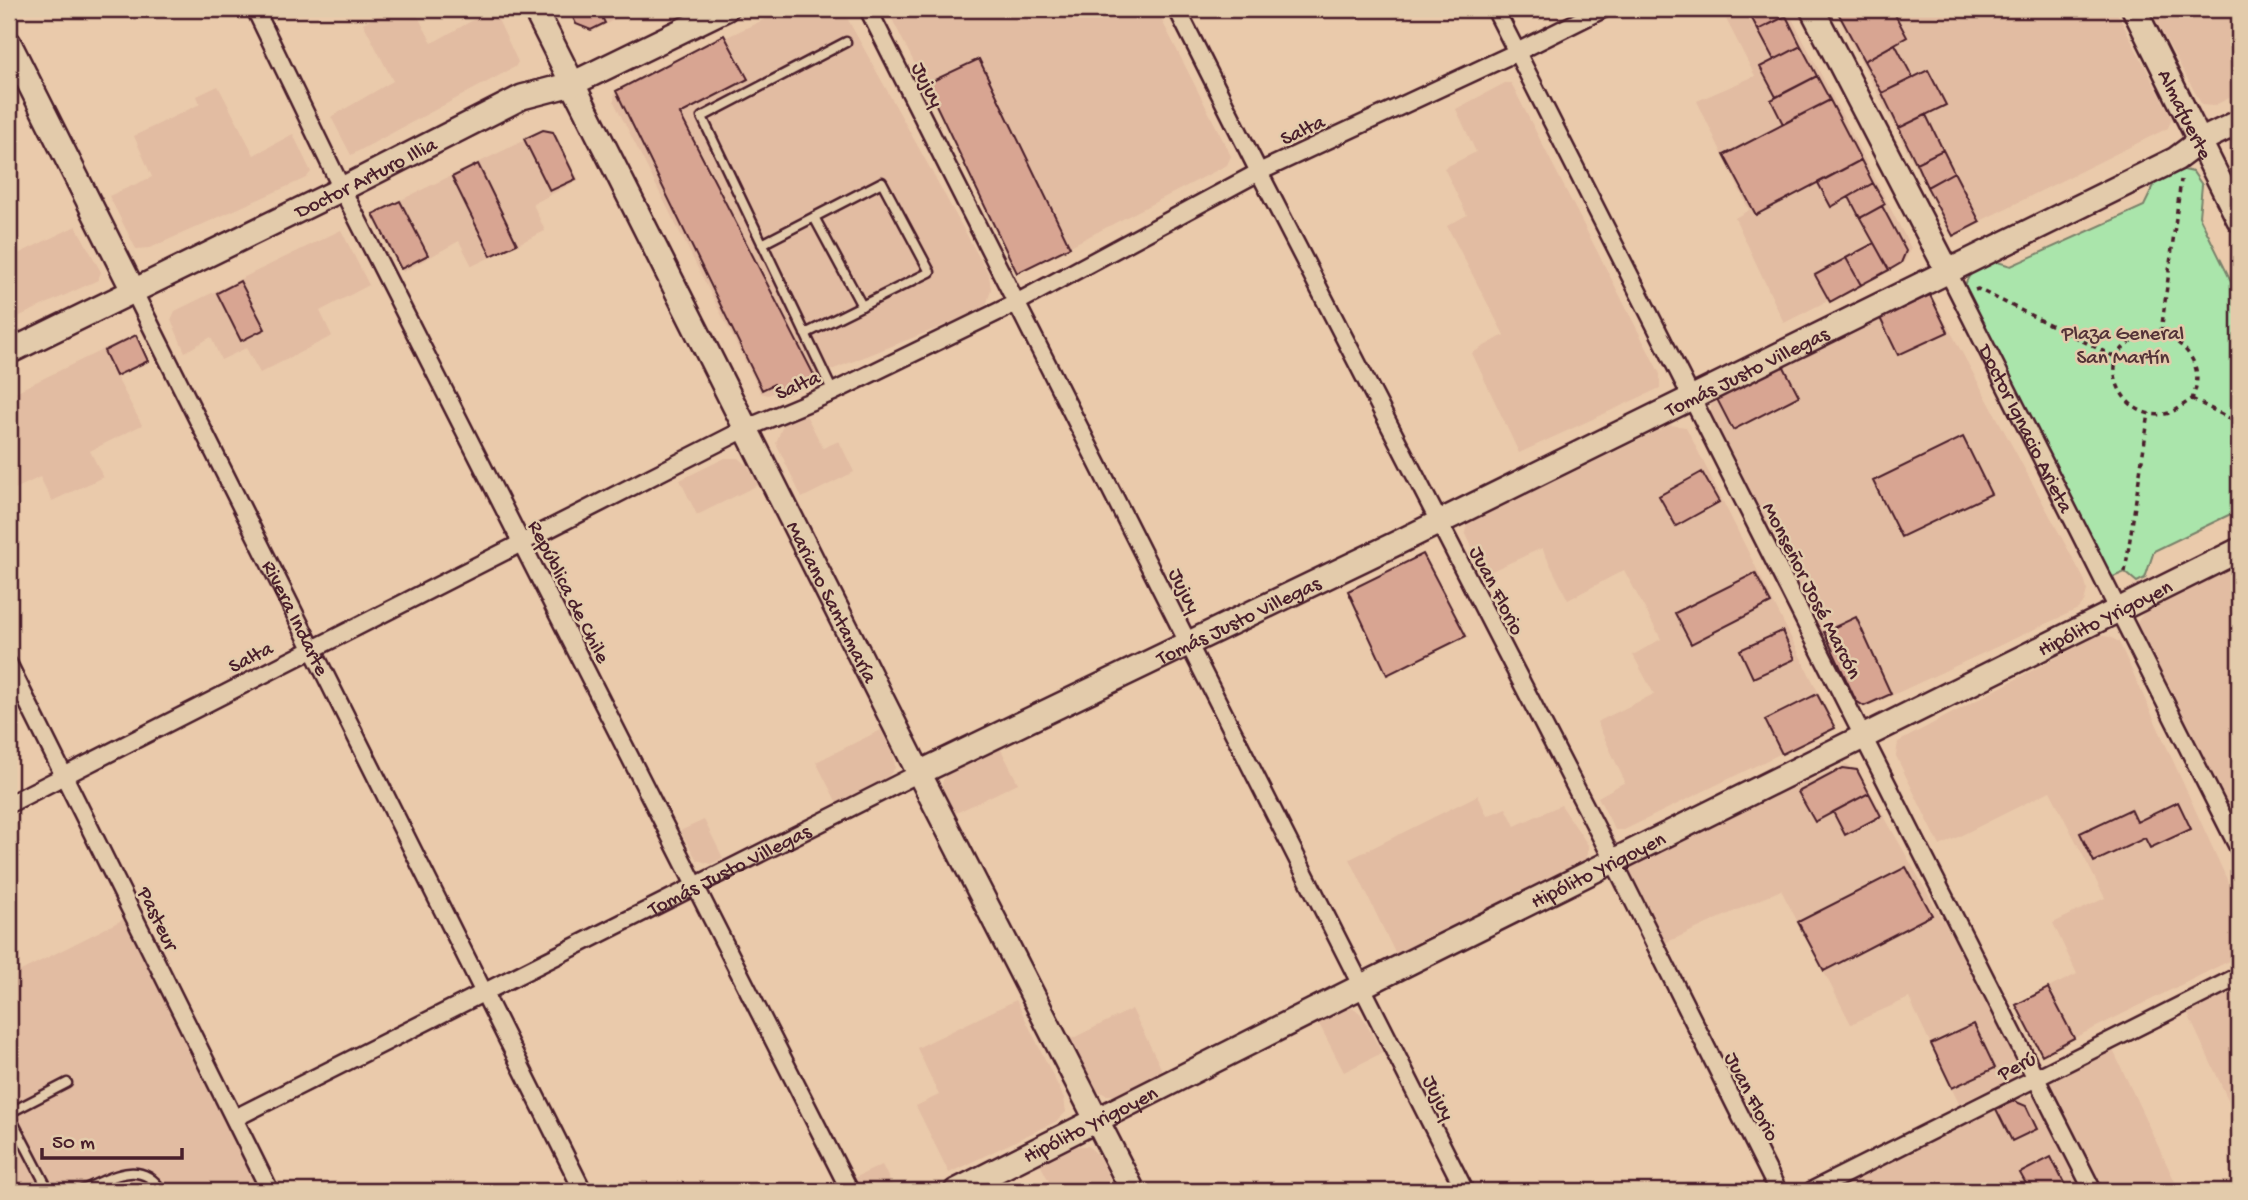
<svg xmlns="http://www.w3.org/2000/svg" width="2248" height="1200" viewBox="0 0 2248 1200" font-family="'Gochi Hand',sans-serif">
	<rect width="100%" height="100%" fill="#eacaab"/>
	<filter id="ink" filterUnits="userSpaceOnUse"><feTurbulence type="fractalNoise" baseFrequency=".0143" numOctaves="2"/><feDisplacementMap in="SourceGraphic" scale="14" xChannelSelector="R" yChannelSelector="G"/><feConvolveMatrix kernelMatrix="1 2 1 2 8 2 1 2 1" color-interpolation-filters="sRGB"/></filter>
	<g filter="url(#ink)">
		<path fill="#e2bca2" d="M391 9H414L432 43 493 9 518 62 515 67 351 155 331 117 393 81 363 23Z
			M570 9H635L593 31 578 25Z
			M786 9H842L989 275 991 289 987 303 978 312 768 395 761 393 614 102 615 90Z
			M887 9H1156L1231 156 1227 165 1026 269 1019 270Z
			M1731 9H1787L1911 248 1905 261 1784 323 1735 218 1749 210 1697 101 1755 76 1723 13Z
			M1834 9H2115L2172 118 2168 128 1960 231 1948 230Z
			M2149 9H2239V93L2213 106 2202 105Z
			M1505 83H1511L1660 374V388L1519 453 1472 353 1504 335 1447 226 1467 215 1444 168 1476 152 1456 109Z
			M218 86 254 155 293 134 311 172 306 178 150 248 136 249 109 196 152 177 134 136 200 104 197 96Z
			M544 131 554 134 579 180 533 204 545 231 472 266 459 241 403 272 376 218 378 211Z
			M76 226 101 272 98 280 9 321V235L18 254Z
			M341 230 369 285 320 311 332 336 260 373 246 348 221 360 211 337 185 352 171 320 175 311Z
			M1931 295 2085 581 2087 590 2084 602 2078 609 1867 707 1857 704 1711 414V404Z
			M129 337H134L148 361 116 376 142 425 90 451 103 477 52 501 40 477 15 489 9 477V395Z
			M805 413 823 448 839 441 854 472 802 498 776 443 783 425Z
			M1670 425 1686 427 1832 720 1829 730 1624 830H1615L1598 797 1625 782 1597 722 1654 694 1633 655 1661 639 1624 570 1568 600 1542 548 1485 574 1465 532 1467 524Z
			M725 458H739L748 466 758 485 697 515 680 480Z
			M2239 560V826L2135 631 2138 621 2146 609Z
			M2099 635 2110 637 2119 642 2239 906V956L2044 1053 2036 1046 2015 1004 2077 974 2053 923 2105 898 2050 791 1940 846 1896 756 1898 742Z
			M881 730 894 755 895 768 887 778 837 803 816 762Z
			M997 742 1018 783 954 814 943 793 942 783 946 773 951 765Z
			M1846 764 1859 772 2021 1058 2023 1069 2015 1077 1959 1104 1909 998 1851 1024 1781 890 1663 944 1626 876 1631 860Z
			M1478 795 1487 816 1506 808 1515 826 1561 805 1588 845V854L1583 862 1396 955 1350 859Z
			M704 820 723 858 711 864 697 860 680 831Z
			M126 918 263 1191H9V977Z
			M2239 987V1123L2187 1012Z
			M1016 1000 1064 1098 1066 1112 1057 1121 949 1173 916 1106 939 1095 917 1048Z
			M1348 1007 1355 1009 1361 1014 1382 1053 1344 1072 1317 1020 1340 1008Z
			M1132 1009 1163 1072 1115 1095H1107L1097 1091 1091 1083 1069 1040Z
			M2112 1048 2176 1184 2162 1191H2101L2051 1091 2050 1084 2052 1078Z
			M2025 1095 2034 1097 2040 1104 2082 1191H1828Z
			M1075 1146H1088L1098 1155 1116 1191H1054L1040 1164Z
			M882 1165 895 1191H858L852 1179Z"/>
		<path fill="#aae5ab" stroke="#7a826b" stroke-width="2" d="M2175 168 2193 172 2202 185 2199 216 2239 297V510L2154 551 2145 578 2137 582 2125 572 2113 577 2105 567 1965 293C1964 272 1978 269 1994 261L2011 266 2144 206 2158 177Z"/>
		<path fill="#d8a592" stroke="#4a1f2b" stroke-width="2" d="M569 9H598L605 23 591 30 576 24Z
			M1747 9H1783L1786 16 1758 30Z
			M1836 9H1892L1907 37 1864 61Z
			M1786 16 1801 46 1774 60 1758 30Z
			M724 35 748 79 680 114 815 377 781 396 774 384 762 390 616 91Z
			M1895 44 1913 78 1882 93 1864 61Z
			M1801 46 1817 76 1776 97 1760 67Z
			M979 59 1070 247 1017 273 926 84Z
			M1928 70 1946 105 1899 128 1882 93Z
			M1817 76 1830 100 1783 124 1771 100Z
			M1830 100 1861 160 1756 215 1724 155Z
			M1926 115 1943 150 1916 163 1899 128Z
			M543 130 553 132 576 179 550 191 524 139Z
			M1943 150 1954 172 1927 187 1916 163Z
			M1861 160 1873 183 1831 207 1818 183Z
			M478 164 517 244 491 256 452 177Z
			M1954 172 1980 222 1953 236 1927 187Z
			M1873 183 1885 204 1860 218 1849 197Z
			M400 201 428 255 401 269 373 214Z
			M1882 206 1906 251 1901 263 1889 270 1860 218Z
			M1874 243 1889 270 1861 285 1846 258Z
			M1846 258 1861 285 1830 302 1815 275Z
			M240 281 265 329 241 341 217 293Z
			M1930 295 1948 332 1898 355 1880 318Z
			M136 335 148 361 116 376 104 351Z
			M1783 365 1799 396 1733 430 1717 399Z
			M1963 437 1991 494 1901 537 1873 481Z
			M1702 472 1719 502 1676 526 1659 496Z
			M1423 554 1466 636 1387 675 1348 591Z
			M1755 573 1771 603 1691 644 1675 613Z
			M1856 617 1891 694 1864 706 1856 701 1824 632Z
			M1782 631 1795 659 1753 678 1740 650Z
			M1817 694 1835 728 1782 754 1765 720Z
			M1843 768 1857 770 1869 793 1815 822 1798 792Z
			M1869 793 1881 816 1845 835 1833 812Z
			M2178 802 2191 829 2150 848 2145 838 2094 862 2080 833 2131 809 2137 822Z
			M1906 867 1932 915 1824 971 1798 922Z
			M2048 988 2074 1038 2042 1055 2016 1005Z
			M1974 1024 1995 1068 1952 1088 1931 1044Z
			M2014 1101 2026 1106 2037 1129 2012 1141 1996 1109Z
			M2051 1157 2068 1191H2030L2020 1173Z"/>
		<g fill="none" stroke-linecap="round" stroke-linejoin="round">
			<defs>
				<path id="lane" d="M814 217 862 306
					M762 244 882 182 930 272 805 334
					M833 392 702 117 846 42
					M9 1113 67 1083
					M9 1114 49 1191
					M81 1191C109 1179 140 1157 162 1191"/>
				<g id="street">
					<path d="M255 9 342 189 850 1191"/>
					<path d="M868 9 1465 1191"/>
					<path d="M1177 9 1259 172 1614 862 1778 1191"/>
					<path d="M1495 9 2093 1191"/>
					<path id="s1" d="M1947 270 2239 849"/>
					<path id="s2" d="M133 290 583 1191"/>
					<path d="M9 665 270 1191"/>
					<path d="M9 804 747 428 833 392 1016 303 1259 172 1517 52 1603 9"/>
					<path id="s3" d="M235 1118 919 773"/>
					<path d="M1811 1191 2239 976"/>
				</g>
				<g id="secondary">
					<path id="s4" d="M535 9 919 773 1133 1191"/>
					<path d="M1812 9 1947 270"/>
					<path id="s5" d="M2134 9 2239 220"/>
					<path d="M9 43 133 290"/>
					<path id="s6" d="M9 352 342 189 522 97 572 84 726 9"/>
					<path id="s7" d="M919 773 1397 543 2176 159 2200 141 2239 122"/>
					<path id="s8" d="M956 1191 1360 987 2239 550"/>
				</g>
			</defs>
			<use href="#lane" stroke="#4a1f2b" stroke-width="13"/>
			<use href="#street" stroke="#4a1f2b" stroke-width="21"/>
			<use href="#secondary" stroke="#4a1f2b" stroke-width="28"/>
			<path stroke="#4a1f2b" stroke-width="3.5" stroke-dasharray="5 5" stroke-linecap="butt" d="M1975 290 1978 289 2117 358
				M2161 332C2188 346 2206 367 2192 399 2185 403 2177 410 2169 413 2129 425 2097 371 2126 345 2136 336 2148 334 2161 332Z
				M2161 332 2181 180
				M2192 399 2239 423
				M2125 572 2149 413"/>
			<use href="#lane" stroke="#e3cbab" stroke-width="8"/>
			<use href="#street" stroke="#e3cbab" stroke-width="16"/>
			<use href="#secondary" stroke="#e3cbab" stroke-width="23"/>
		</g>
	</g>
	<g text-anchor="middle" stroke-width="5" stroke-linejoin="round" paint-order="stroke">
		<g font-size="21" fill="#4a1f2b" stroke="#e3cbab">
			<text transform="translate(929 84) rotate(63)" y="7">Jujuy</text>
			<text dy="7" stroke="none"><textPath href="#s5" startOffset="117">Almafuerte</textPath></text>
			<text transform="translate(1302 129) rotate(-25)" y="7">Salta</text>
			<text dy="7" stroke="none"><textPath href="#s6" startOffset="397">Doctor Arturo Illia</textPath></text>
			<text dy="7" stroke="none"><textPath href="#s7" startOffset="920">Tomás Justo Villegas</textPath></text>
			<text transform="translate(797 384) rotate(-23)" y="7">Salta</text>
			<text dy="7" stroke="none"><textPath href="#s1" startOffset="177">Doctor Ignacio Arieta</textPath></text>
			<text transform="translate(1186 590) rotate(63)" y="7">Jujuy</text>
			<text transform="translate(1498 590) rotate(63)" y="7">Juan Florio</text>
			<text transform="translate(1813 590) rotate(63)" y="7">Monseñor José Marcón</text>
			<text transform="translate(570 591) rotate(63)" y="7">República de Chile</text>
			<text dy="7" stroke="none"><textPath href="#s4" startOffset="663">Mariano Santamaría</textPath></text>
			<text dy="7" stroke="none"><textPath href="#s2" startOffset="366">Rivera Indarte</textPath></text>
			<text dy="7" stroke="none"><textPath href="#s8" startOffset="1284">Hipólito Yrigoyen</textPath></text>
			<text dy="7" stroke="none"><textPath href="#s7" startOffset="354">Tomás Justo Villegas</textPath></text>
			<text transform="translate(250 656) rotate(-27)" y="7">Salta</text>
			<text dy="7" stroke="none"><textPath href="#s3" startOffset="553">Tomás Justo Villegas</textPath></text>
			<text dy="7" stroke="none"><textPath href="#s8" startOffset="718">Hipólito Yrigoyen</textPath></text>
			<text transform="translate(159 918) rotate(64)" y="7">Pasteur</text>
			<text transform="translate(2016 1065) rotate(-27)" y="7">Perú</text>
			<text transform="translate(1753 1096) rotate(63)" y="7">Juan Florio</text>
			<text transform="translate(1440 1097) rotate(63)" y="7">Jujuy</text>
			<text dy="7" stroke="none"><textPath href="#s8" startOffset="150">Hipólito Yrigoyen</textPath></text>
		</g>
		<g font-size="21" fill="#543338" stroke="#e3cbab">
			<text x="2123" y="339">Plaza General<tspan x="2123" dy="24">San Martín</tspan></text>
		</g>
	</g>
	<rect width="2248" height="1200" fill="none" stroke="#e3cbab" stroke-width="35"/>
	<rect x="18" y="18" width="2213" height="1165" fill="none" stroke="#4a1f2b" stroke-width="2.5" filter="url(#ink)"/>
	<path d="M42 1148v10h140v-10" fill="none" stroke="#4a1f2b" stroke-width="3.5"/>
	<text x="52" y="1148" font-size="21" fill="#4a1f2b" stroke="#e3cbab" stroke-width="5" paint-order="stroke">50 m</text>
</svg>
